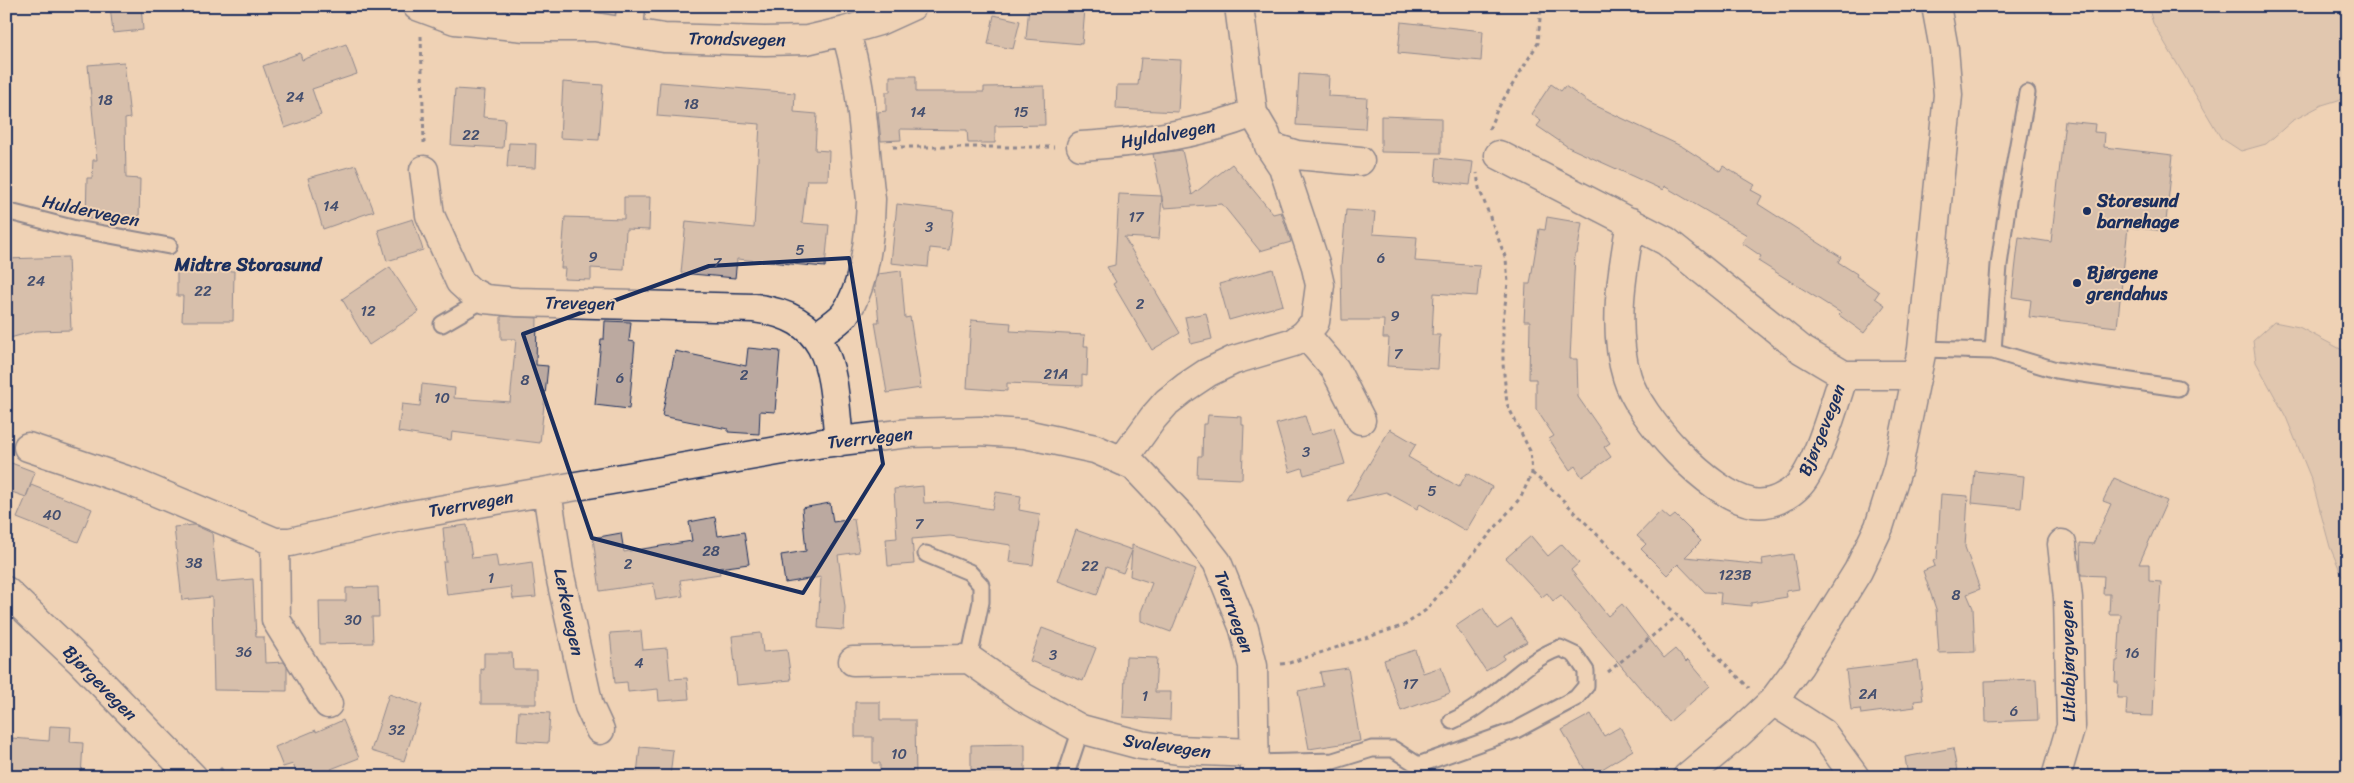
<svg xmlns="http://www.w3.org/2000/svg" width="2354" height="783" viewBox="0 0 2354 783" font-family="Sriracha,sans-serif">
	<rect width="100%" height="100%" fill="#efd2b5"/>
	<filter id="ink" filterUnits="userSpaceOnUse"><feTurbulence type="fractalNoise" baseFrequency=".02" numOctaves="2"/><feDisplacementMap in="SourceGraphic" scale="10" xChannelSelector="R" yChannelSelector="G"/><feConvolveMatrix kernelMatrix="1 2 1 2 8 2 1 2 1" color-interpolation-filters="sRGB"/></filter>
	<g filter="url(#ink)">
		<path fill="#d0baa8" stroke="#767483" d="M2148 6H2348V97L2322 105 2292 121 2266 144 2241 151 2221 138 2153 23Z
			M2274 322 2299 327 2348 353V589L2330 547 2312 481 2286 417 2256 362 2253 341Z"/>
		<path fill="#bba9a0" stroke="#1b2f5e" d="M110 6H141L143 30 113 33Z
			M1029 6 1085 9 1082 44 1026 39Z
			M994 15 1020 21 1013 49 988 44Z
			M1401 22 1483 31 1481 61 1398 53Z
			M346 44 357 74 312 89 321 115 285 128 263 66 300 53 302 60Z
			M1141 58 1181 60 1178 112 1116 109 1117 85H1138Z
			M124 62 130 118 125 119 126 178 140 179 139 219H86L87 178H92L93 160H97L88 65Z
			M1299 74 1329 76 1328 96 1367 98 1365 129 1296 125Z
			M890 76H916V92H984V87L1044 86 1045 125 995 126V143H968L967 130 900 129 901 140 881 141 878 112 886 111V92H890Z
			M563 82 603 85 599 140 560 138Z
			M660 82 795 93 794 112 817 114 815 150 829 151 828 180H807L802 223 829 225 825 267 737 259 735 278 681 273 686 221 754 228 760 124 657 116Z
			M1551 84 1561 91 1565 86 1590 103 1683 147 1720 171 1723 166 1755 185 1751 190 1762 196 1758 204 1841 257 1838 262 1857 274 1856 276 1879 292 1875 298 1885 305 1864 333 1839 315 1841 313 1758 261 1761 256 1742 243 1747 235 1664 186 1663 190 1568 147 1537 126 1541 121 1531 114Z
			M455 89 485 91 483 117 505 119 503 148 451 145Z
			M1381 116 1441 118V153L1381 152Z
			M2065 121 2095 124 2094 132 2105 133 2104 147 2173 155 2165 231 2128 227 2117 327 2029 317 2031 300 2012 297 2019 237 2051 242Z
			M509 143 536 144 535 168 507 167Z
			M1182 150 1192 195 1232 164 1273 214 1281 212 1291 242 1260 251 1222 204 1164 208 1153 154Z
			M1437 158 1473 162 1470 185 1435 181Z
			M356 165 374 211 323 229 308 178Z
			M1119 194 1162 196 1159 239 1124 237 1180 333 1152 350 1113 284 1116 282 1107 267 1115 265Z
			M624 197H650L649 230 626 229 624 270 591 268V280L564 279 565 268H561L565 217 624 219Z
			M897 204 954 211 949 250 930 248 928 267 891 263Z
			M1346 210 1375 212 1373 234 1417 237 1415 261 1480 266 1477 296 1434 293 1432 335H1440L1438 369 1387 366 1389 338H1383L1384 320H1342L1341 265Z
			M1547 217 1582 223 1577 254H1575L1570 359H1577L1578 397 1610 443 1604 447 1611 457 1582 477 1575 466 1570 470 1549 439 1554 436 1536 409V379H1529L1530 321H1524L1526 284H1530L1539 229 1545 230Z
			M413 219 423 250 387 261 378 230Z
			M68 257 71 330 36 331 6 339V311H8L6 259Z
			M390 267 419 312 369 345 342 299Z
			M1273 269 1283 305 1229 320 1219 284Z
			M177 270 234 271 233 321H182L183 296H177Z
			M901 271 905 318 910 317 921 388 887 393 875 322H879L875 285 878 274Z
			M1206 313 1212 339 1191 344 1185 317Z
			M501 316 537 318 536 365 548 366 540 443 452 432 451 440 398 432 402 404 420 406 422 384 455 388 454 398 510 402 516 339H501Z
			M971 320 1011 323 1010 331 1085 335 1084 346H1088L1087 376 1082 375V386L1007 383V391L967 388Z
			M605 321 631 322 629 341 635 342 629 409 595 405 601 339H604Z
			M748 348 780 351 775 412 760 411 759 434 728 432V429L662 416 675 351 746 366Z
			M1208 415 1242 417V425H1244L1242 479 1197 477 1198 456H1202L1203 424H1207Z
			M1305 416 1311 435 1334 428 1345 464 1304 475 1302 468 1290 472 1276 424Z
			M1390 429 1416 444 1408 457 1459 487 1467 473 1492 487 1466 531 1420 504 1417 509 1386 492 1347 501Z
			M6 461 35 472 26 497 6 490Z
			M1975 471 2024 476 2021 508 1972 503Z
			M2114 478 2167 501 2139 564H2149V581L2161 582 2159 611H2157L2153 716 2126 715 2127 698H2117L2118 682H2115L2116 661H2118L2121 614H2109L2110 594H2103L2104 576 2081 575 2080 543 2093 544 2111 504 2103 501Z
			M31 485 92 509 78 542 17 518Z
			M923 486 924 503 948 502 992 509 996 492 1021 496 1019 510 1040 514 1033 565 1009 562 1011 545 950 536 912 539 914 564 888 566 886 539 897 538 894 489Z
			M1941 494 1968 496 1965 547 1980 589 1967 594 1973 608 1975 652 1939 653 1936 609 1923 571 1935 566 1933 561 1937 559Z
			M830 503 833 522 854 519 859 552 838 555 845 607 844 630 818 628 821 577 785 583 781 555 806 551 802 508Z
			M1661 511 1670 519 1675 515 1701 541 1685 557 1763 565 1762 559 1793 554 1799 589 1786 591 1787 597 1751 603V606L1720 603 1721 593 1705 592 1678 564 1667 575 1641 549 1646 544 1637 536Z
			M715 517 718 536 744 532 749 564 719 568 720 574 680 580 683 596 656 600 653 583 600 591 593 538 621 533 624 552 692 541 689 522Z
			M194 525 212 533 217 582 253 579 256 637H264L265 663 284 662 287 667V691L214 690 212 597 182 600 174 527Z
			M467 525 472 558 496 555 498 567 532 562 536 597 513 599 511 587 447 595 443 562H446L443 528Z
			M1076 530 1132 550V545L1196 569 1171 632 1141 621V612L1152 583 1130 576 1132 551 1123 573 1106 567 1097 595 1058 581Z
			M1531 536 1548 556 1562 544 1579 563 1571 570 1608 616 1622 604 1664 658 1675 649 1686 662 1688 660 1710 686 1669 722 1561 595 1553 601 1547 593 1542 597 1506 558Z
			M378 587 379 617H372L373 643 320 644 319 601H346V588Z
			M1483 608 1497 629 1512 619 1527 642 1503 655 1504 659 1486 671 1456 626Z
			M1042 628 1096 648 1083 681 1030 661Z
			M641 631 643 650 667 648 670 679 687 678 689 699 659 701 658 689 628 692 627 682 615 683 610 633Z
			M761 633 763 652 787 650 791 680 737 685 732 636Z
			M1415 650 1423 673 1441 667 1450 693 1401 711 1384 660Z
			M484 653H512L513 669H536V704H481V669L484 670Z
			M1126 657 1157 658 1155 692H1171L1170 720 1123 717Z
			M1918 661 1923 700 1914 701 1915 707 1861 714 1860 709 1851 710 1846 670Z
			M1348 668 1360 741 1309 749 1298 691 1323 686 1320 672Z
			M2036 679 2038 720 1986 722 1985 681Z
			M389 694 422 705 404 761 371 751Z
			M855 702H880V720H915L916 777H880V763H873V737H855Z
			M519 711 550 713 548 743 517 741Z
			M1591 714 1604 736 1620 727 1633 750 1589 777 1562 730Z
			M343 720 359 758 331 769 334 777H298L293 764 283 767 275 747 316 730V732Z
			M50 726 71 727 70 742 83 743 81 777 10 772 12 738 49 741Z
			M1025 744V777H971V745Z
			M640 747 673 750 670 777 637 774Z
			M1953 748 1958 777H1908L1905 757Z"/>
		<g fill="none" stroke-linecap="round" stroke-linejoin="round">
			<defs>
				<path id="lane" d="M6 211 72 228 169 246
					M442 324 485 299
					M1922 349 1993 351 2056 370 2178 388
					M1993 351 1999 265 2008 201 2027 93
					M926 554 969 572 981 585V602L969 659
					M1255 763 1333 761 1372 749H1393L1418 765 1516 730 1576 698 1586 686V671L1575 655 1560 648C1520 662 1493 703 1452 721
					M1065 777 1081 729"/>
				<path id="street" d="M417 6 455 20 525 27H595L664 38 765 41 807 40 845 31 879 21 912 6
					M629 32 631 6
					M1081 146C1140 142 1198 135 1253 113
					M1269 146 1297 155 1360 161
					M1499 155 1666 241 1802 350 1844 375H1917
					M424 170 430 215 460 282 470 291 485 299 517 302 754 308C836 318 832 374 839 442
					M1631 222C1622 272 1612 328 1627 377 1639 418 1709 495 1753 503 1770 506 1789 496 1800 484 1818 464 1835 401 1844 375
					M1305 334 1335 369 1361 420
					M817 336C825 330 837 323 844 315 865 287 870 233 871 199 864 145 863 83 845 31
					M28 447 132 482 275 542H290L405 516 823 443 909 433 980 431 1025 434 1095 449 1134 466 1183 518 1217 562 1244 629 1253 666 1255 777
					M1122 461 1153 418 1167 402 1186 387 1207 373 1234 360 1294 342 1305 334 1315 322 1320 285 1315 263 1283 167 1269 146 1266 135 1253 113 1239 6
					M547 491 559 571 589 706 600 730
					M275 542 276 620 328 704
					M853 661 969 659 1023 697 1081 729 1141 745 1178 750 1254 753
					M1773 701 1823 733 1855 777
					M2056 777 2071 726 2068 598 2062 544"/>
				<path id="secondary" d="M6 591 79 660 193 777
					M1687 777 1738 734 1773 701 1799 666 1858 571 1879 527 1898 467 1922 349 1948 95 1944 49 1936 6"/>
			</defs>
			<use href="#lane" stroke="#1b2f5e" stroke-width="19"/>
			<use href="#street" stroke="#1b2f5e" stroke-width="31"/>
			<use href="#secondary" stroke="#1b2f5e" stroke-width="31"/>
			<path stroke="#1b2f5e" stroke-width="3" stroke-dasharray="4 4" stroke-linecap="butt" d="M421 36 424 143
				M1489 129 1497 110 1538 43 1541 6
				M893 147H1054
				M1532 473 1556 493 1749 688
				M1281 664 1289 663 1405 625 1426 610 1521 497 1532 473 1530 451 1507 404 1503 364V320L1508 283 1506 259 1479 188 1477 173
				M1608 672 1677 616
				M220 768 228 777
				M1648 777 1660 769"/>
			<use href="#lane" stroke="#efd2b5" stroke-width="15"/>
			<use href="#street" stroke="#efd2b5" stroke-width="28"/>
			<use href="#secondary" stroke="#efd2b5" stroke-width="28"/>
		</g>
	</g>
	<path d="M0 0H2354V783H0ZM849 258 883 464 803 593 592 538 523 334 709 266Z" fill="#efd2b5" fill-opacity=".55" fill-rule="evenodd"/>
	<path fill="none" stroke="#1b2f5e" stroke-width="4" stroke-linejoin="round" d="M849 258 883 464 803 593 592 538 523 334 709 266Z"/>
	<g fill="#1b2f5e" stroke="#efd2b5" stroke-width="2">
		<circle cx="2087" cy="211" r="5"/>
		<circle cx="2077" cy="283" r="5"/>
	</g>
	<g text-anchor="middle" stroke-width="4" stroke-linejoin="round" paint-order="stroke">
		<g font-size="15" fill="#434e6e">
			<text x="295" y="102">24</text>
			<text x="105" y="105">18</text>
			<text x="691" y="109">18</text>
			<text x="918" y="117">14</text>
			<text x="1021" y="117">15</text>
			<text x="471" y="140">22</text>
			<text x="331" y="211">14</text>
			<text x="1136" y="222">17</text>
			<text x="929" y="232">3</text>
			<text x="800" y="255">5</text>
			<text x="593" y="262">9</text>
			<text x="1381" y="263">6</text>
			<text x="717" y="268">7</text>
			<text x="36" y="286">24</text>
			<text x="203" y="296">22</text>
			<text x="1140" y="309">2</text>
			<text x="368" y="316">12</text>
			<text x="1395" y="321">9</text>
			<text x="1398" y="359">7</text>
			<text x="1056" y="379">21A</text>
			<text x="744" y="380">2</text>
			<text x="620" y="383">6</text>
			<text x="525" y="385">8</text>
			<text x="442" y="403">10</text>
			<text x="1306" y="457">3</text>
			<text x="1432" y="496">5</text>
			<text x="52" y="520">40</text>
			<text x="919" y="529">7</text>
			<text x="711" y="556">28</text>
			<text x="194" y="568">38</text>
			<text x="628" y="569">2</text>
			<text x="1090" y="571">22</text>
			<text x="1735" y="580">123B</text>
			<text x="491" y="583">1</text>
			<text x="1956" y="600">8</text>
			<text x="353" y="625">30</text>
			<text x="244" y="657">36</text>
			<text x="2132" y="658">16</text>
			<text x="1053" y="660">3</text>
			<text x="639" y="668">4</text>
			<text x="1410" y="689">17</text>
			<text x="1868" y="699">2A</text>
			<text x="1145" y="701">1</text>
			<text x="2014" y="716">6</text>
			<text x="397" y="735">32</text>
			<text x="899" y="759">10</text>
		</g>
		<g font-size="18" fill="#1b2f5e" stroke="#efd2b5">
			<text transform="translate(737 39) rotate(1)" y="6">Trondsvegen</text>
			<text transform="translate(1168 134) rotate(-10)" y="6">Hyldalvegen</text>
			<text transform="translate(91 211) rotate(12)" y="6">Huldervegen</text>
			<text transform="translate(580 303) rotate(1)" y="6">Trevegen</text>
			<text transform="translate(1822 430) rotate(-68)" y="6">Bjørgevegen</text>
			<text transform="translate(870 438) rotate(-6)" y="6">Tverrvegen</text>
			<text transform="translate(471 504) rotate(-10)" y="6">Tverrvegen</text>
			<text transform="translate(569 612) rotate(78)" y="6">Lerkevegen</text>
			<text transform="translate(1234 612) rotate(71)" y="6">Tverrvegen</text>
			<text transform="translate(2068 661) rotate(-91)" y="6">Litlabjørgvegen</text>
			<text transform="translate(100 683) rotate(46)" y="6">Bjørgevegen</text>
			<text transform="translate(1167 746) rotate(8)" y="6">Svalevegen</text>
		</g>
		<g font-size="18" font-weight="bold" fill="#1b2f5e" stroke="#efd2b5" text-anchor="start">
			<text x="2097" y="207">Storesund<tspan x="2097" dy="21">barnehage</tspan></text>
			<text x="2087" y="279">Bjørgene<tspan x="2087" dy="21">grendahus</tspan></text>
		</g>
		<g font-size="19" font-weight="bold" fill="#1b2f5e" stroke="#efd2b5">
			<text x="248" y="271">Midtre Storasund</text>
		</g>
	</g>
	<rect width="2354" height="783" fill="none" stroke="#efd2b5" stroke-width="25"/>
	<rect x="12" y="12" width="2329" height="758" fill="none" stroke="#1b2f5e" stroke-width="2" filter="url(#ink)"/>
</svg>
